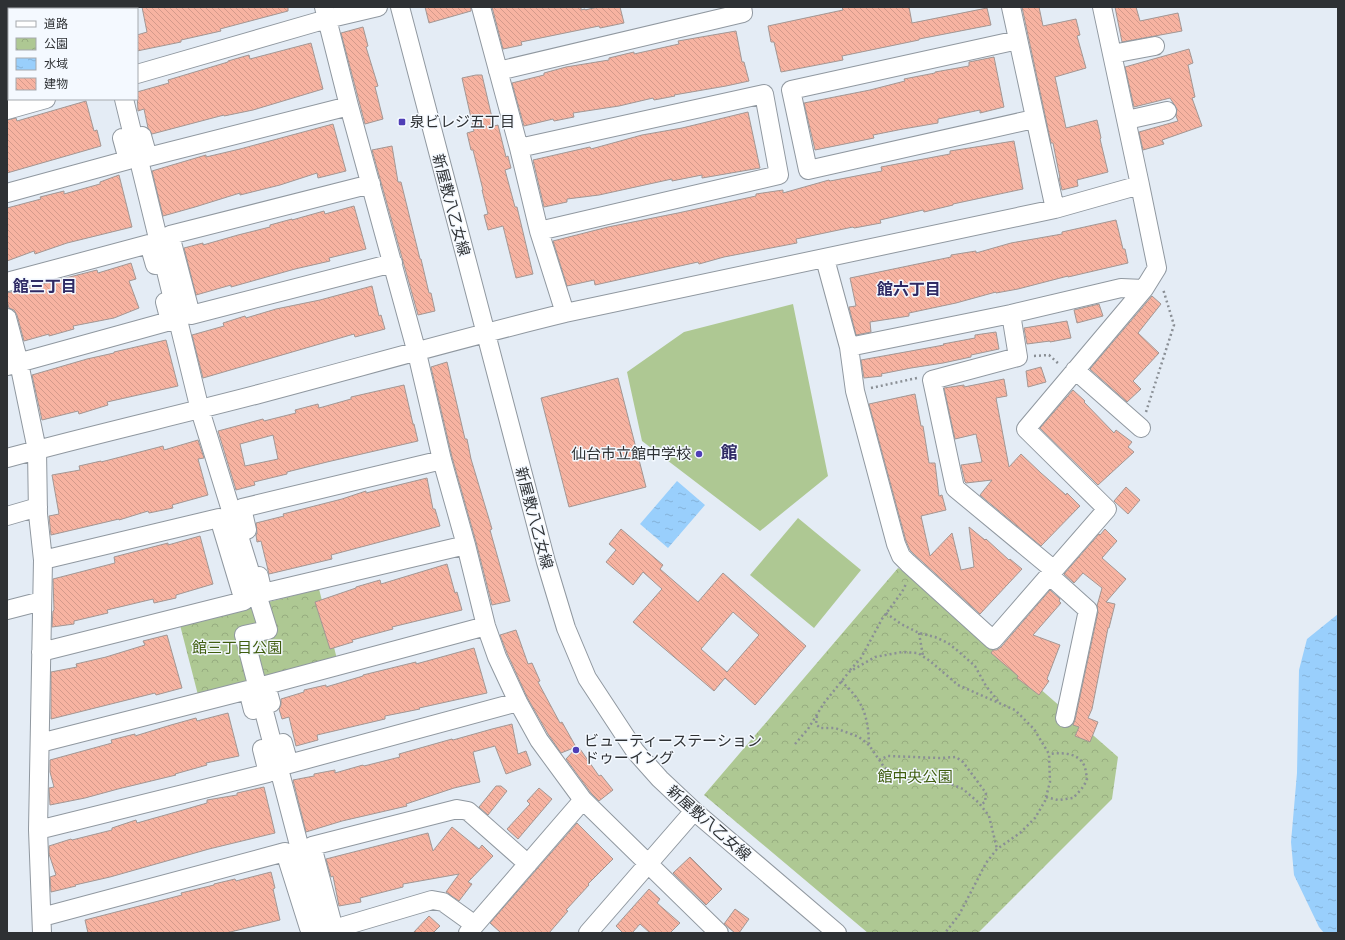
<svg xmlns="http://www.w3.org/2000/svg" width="1345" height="940" viewBox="0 0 1345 940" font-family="'Space Grotesk','Noto Sans JP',sans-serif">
	<defs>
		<pattern id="park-crowns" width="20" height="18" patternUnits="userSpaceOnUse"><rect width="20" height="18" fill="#aec893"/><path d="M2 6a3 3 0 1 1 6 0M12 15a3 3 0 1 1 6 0" fill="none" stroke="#96ac7f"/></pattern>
		<pattern id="water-ripples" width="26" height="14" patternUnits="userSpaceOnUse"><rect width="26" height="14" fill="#99cffc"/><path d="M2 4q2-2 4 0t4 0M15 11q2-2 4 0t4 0" fill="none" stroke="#84b2d9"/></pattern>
		<pattern id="building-back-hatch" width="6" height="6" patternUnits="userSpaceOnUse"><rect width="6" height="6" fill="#f7b3a1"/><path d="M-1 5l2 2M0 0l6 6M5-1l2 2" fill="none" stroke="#d49a8b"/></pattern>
	</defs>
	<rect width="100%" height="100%" fill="#e4ecf5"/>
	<path fill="url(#park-crowns)" d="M898 568 910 575 1118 757 1112 799 978 933H868L704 795Z
		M319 589 337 659 198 695 180 625Z"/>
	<path fill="#aec893" d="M793 304 828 476 760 531 642 441 627 372 684 332Z
		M798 518 861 570 814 628 750 575Z"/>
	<path fill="url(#water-ripples)" d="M677 481 705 505 668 548 640 524Z
		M1338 614V933H1324L1319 927 1294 875 1291 842 1297 773 1299 670 1307 639Z"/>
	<path fill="url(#building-back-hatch)" stroke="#a39794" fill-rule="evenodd" d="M142 7H288V11L220 29 221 31 181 40V42L137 51V35L147 32Z
		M425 7H471V11L429 23Z
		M492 7H581V10L585 9V10L598 7H620L624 23 600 28 599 26 521 42 522 45 503 49Z
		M842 7H909L912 23 987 8 991 25 919 39V40L842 56 843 60 781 72 774 42H771L768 26 843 10Z
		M1022 7H1039L1043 26 1076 19 1080 35 1077 36 1086 68 1055 77 1066 128 1097 120 1101 138 1100 139 1108 172 1077 180 1078 186 1062 190 1059 178H1060L1053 143H1051Z
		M1115 7H1136L1140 21 1178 13 1182 31 1122 42Z
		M363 27 368 46 366 47 378 86 375 87 383 119 365 124 341 33Z
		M736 31 742 62H744L749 81 726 86 674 95 675 96 654 100 653 98 619 106 573 113 574 117 554 121 553 119 524 126 512 83 544 75V73L566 67 609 60V58L634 52V54L679 44 678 41Z
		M311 43 323 89 253 110 224 116V115L152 134 148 128 144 109 138 111 137 92 169 83 168 80 228 62V61L249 55 250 59Z
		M1189 49 1193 63 1188 65 1195 97 1192 98 1202 126 1162 140 1164 144 1143 150 1139 132 1178 121 1176 116 1177 109 1170 98 1134 107 1125 67Z
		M994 57 1004 107 980 113V110L938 119V123L903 129 873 135 874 138 815 150 804 103 870 90 905 81 904 79 935 73V72L969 66V62Z
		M476 75H482L494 126 498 125 506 157 508 156 511 168 505 170 515 207H517L533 274 516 278 503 226 488 230 484 215 488 214 482 190H483L473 150H471L467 133 474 131 462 78Z
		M86 101 94 131 97 130 101 146 7 173V120L16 118 17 121Z
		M748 112 760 168 702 178V175L672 181V179L599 195 567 199V202L544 207 533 160 590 147 591 149 642 135 682 128Z
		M333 124 346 171 318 178 317 173 280 185 240 195V193L195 207 163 216 152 171 206 155V157L240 149Z
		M1014 141 1023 189 953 204V205L924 212 923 210 880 220 881 223 854 228 853 227 796 239 797 243 724 257 699 264 698 262 595 285 594 280 567 286 553 241 608 227 678 213 756 196V194L783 190V193L829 180 830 181 882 171 881 167 950 154V151Z
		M392 146 398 182H401L420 259H421L429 293H431L435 311 418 315 372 150Z
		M119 175 132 227 67 243 35 254 34 251 7 261V208L41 199 40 197 64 191V194L100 184V182Z
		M354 206 366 249 329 258 330 261 295 269 231 287V285L196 295 184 248 203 243V245L238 235 270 227V225L292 219V220L324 211 325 214Z
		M1116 220 1123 249H1125L1128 263 1068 277V276L1018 289 996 293V292L956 303 909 313V316L870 322 871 332 856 335 849 307 856 306 850 278 951 257V255L976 251V253L1011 243 1062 234V232Z
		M131 263 136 279 129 281 139 308 114 318 73 326 74 329 49 336V334L24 341 17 315 14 310 9 308 7 301V293L97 270 98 273Z
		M372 286 379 316 381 315 385 329 355 337 354 334 203 378 192 335 224 326 223 323 245 316 246 318 276 309 320 300Z
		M1152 296 1161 304 1138 333 1159 353 1133 381 1141 389 1127 402 1090 369Z
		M1099 304 1103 316 1077 323 1074 310Z
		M1067 321 1071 338 1050 342V341L1027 344 1024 328Z
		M996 332 999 349 971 355V357L943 363 911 368 881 374 882 376 864 378 861 360 944 345 943 344 975 338V335Z
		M166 340 178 386 107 402 108 405 79 414 78 411 42 420 32 375 87 359 114 353V352Z
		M447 362 465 439H467L471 459 492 529 490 530 510 601 492 605 476 542 452 457 431 367Z
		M1041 367 1046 382 1028 387 1026 371Z
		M618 378 646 487 569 507 541 398Z
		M1004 379 1007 396 996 398 1009 467 1021 454 1041 473 1066 495 1067 493 1080 506 1041 546 980 495 992 480 966 483 965 482 961 465 982 462 976 434 955 439 944 388 964 385V387Z
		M404 385 413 424H414L418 441 327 462 287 472V474L254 482 255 485 236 490 218 431 263 419 264 421 296 413 295 410 318 404 319 408 351 399V397ZM273 435 278 459 245 466 240 444Z
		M1073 390 1085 401 1084 402 1114 433 1116 430 1132 442 1128 447 1134 452 1098 485 1040 428Z
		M915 394 921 426H923L929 463H935L939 496 942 495 946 510 921 516 930 556 952 533 961 570 974 567 969 527 985 540 986 539 1009 560 1010 559 1022 569 980 614 915 555 910 550 906 541 869 404Z
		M198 440 204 458 198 459 208 495 172 505 173 508 149 513 148 511 119 520V519L51 535 49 516 59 514 52 475 80 470 79 466 101 461V462L163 446 164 450Z
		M427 478 433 509H435L440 526 331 555 332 559 269 574 261 541 257 542 256 535 257 533 256 523 284 516 283 514 342 499 366 491V493Z
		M1126 487 1140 500 1128 514 1114 501Z
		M621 529 663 565 660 569 698 602 723 573 806 646 755 705 725 678 714 691 633 622 662 589 643 572 633 585 606 562 616 550 609 544ZM733 612 759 635 727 672 701 649Z
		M1105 529 1117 541 1102 558 1126 579 1106 602 1115 604 1109 628H1108L1092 709 1088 718 1098 722 1090 742 1075 736 1079 727 1073 725 1075 720 1098 612 1097 606 1102 588 1083 573 1074 583 1064 574 1099 534 1100 535Z
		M200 536 213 584 176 595V598L154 603 153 599 107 610 108 613 74 621V624L52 627 53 611 54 610 53 579 115 563 114 557 168 543V545Z
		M447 564 455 593 457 592 462 610 392 627 393 629 352 640 353 642 330 649 315 602 356 588V587L380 580 381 584Z
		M1050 590 1060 599 1059 601 1061 603 1033 635 1060 645 1047 679 1049 681 1039 695 1017 678 1018 676 991 653 993 650H997L1001 647Z
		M516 630 528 664 532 663 540 681 538 682 560 723 562 722 576 747 561 753 548 734 527 697 507 653 500 635Z
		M167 635 182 688 156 695 155 693 51 719V672L77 667 76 664 106 657 145 645 143 641Z
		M474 648 487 693 419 708 420 709 385 716V719L317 735 318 740 296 746 289 717 282 719 279 709 281 705V699L304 692V690L326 685V687L363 676V675L416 662V664Z
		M228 713 239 756 206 763 207 765 175 774 176 775 118 789 85 798 50 805 49 788 54 787 50 772V760L112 743 111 740 135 734V736L171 725 196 718 197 721Z
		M512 724 518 754 526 751 531 765 506 774 495 746 473 752 480 782 454 788 406 804 407 806 342 821 306 832 293 780 314 776V774L335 770V773L363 765 364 766 400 757 399 754 452 739 453 740 492 729Z
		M578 746 599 776 601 775 613 790 599 801 591 793 566 759Z
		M496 786H501L507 791 488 815 479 807Z
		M264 787 275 833 209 849 110 877 75 885 76 886 51 892 50 877 56 875 49 854V846L71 839 72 840 112 830V828L136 820 137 823 176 812 207 803V800L237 795V793Z
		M539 788 552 799 518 839 507 829 530 804 527 801Z
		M577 823 613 859 588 884 589 885 566 910 568 911 549 933H501L490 923Z
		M452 827 479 849 482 845 493 856 468 882 472 884 459 901 446 892 459 874 403 884V887L360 898 361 902 339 906 333 876 331 877 326 859 428 833 433 851Z
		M690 857 722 889 706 905 673 873Z
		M271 872 275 888 273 889 280 920 226 933H88L85 920 182 895 181 893 214 885V884L235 879 236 881Z
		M649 889 660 899 657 903 680 923 670 933H650L640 924 632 933H623L616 926Z
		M735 909 749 919 739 933H735L724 924Z
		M429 916 440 926 433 933H413Z"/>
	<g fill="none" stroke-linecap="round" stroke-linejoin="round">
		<defs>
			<path id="minor" d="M101 7 102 9
				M324 7 349 106 417 353 442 460 466 545 486 626 497 657 518 702 539 740 583 800 719 933
				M400 7 546 562 566 628 587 678 635 751 660 779 694 811 837 933
				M481 7 519 148 539 231 565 313
				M1011 7 1055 209
				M55 9 62 7
				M7 22 9 21
				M1018 40 791 90 808 170 1034 119
				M1112 54 1155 46
				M498 71 743 13 742 7
				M137 74 327 19 378 7
				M124 99 200 410 268 630 244 635 322 933
				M7 110 46 99
				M1127 120 1167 111
				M142 136 148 157 349 106
				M519 148 764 94 779 175 539 231
				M371 184 170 235 191 315 393 263
				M7 193 128 160 122 138
				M825 259 849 347 855 391 896 544 901 556 908 563 993 640 1107 509 1026 429 1144 289 1157 268 1140 185
				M7 282 149 244 155 265
				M1011 314 1018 357 932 380 955 488 1054 570
				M7 318 19 363 37 450 38 514 43 560 38 830 42 933
				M849 347 1011 314 1121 288 1144 289
				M7 366 170 321 165 302
				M1075 370 1141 428
				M7 458C91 435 175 416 259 394 361 367 462 338 565 313L1055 209 1140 185 1102 7
				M7 516 38 507
				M247 530 242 508 442 460
				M1049 575 1088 610 1065 718
				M259 576 263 593 466 545
				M7 610 42 601
				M41 652 244 601 219 518 43 560
				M271 703 266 685 486 626
				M40 743 248 690 253 710
				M283 743 289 764 518 702
				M38 830 268 773 262 749
				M42 917 285 852 309 928
				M334 929 432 900 443 902 475 925
				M335 933 312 846 457 809 468 811 528 864
				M468 933 583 800
				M588 933 694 811"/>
		</defs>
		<use href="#minor" stroke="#9098a0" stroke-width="20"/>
		<path stroke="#8a8f95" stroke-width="2.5" stroke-dasharray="2 3" stroke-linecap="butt" d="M1034 356 1049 355 1060 365
			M871 388 917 378
			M1146 412 1174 325 1163 289
			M886 613 901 624 919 633 935 637 948 643 958 651 975 666 986 686 998 701
			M919 633 923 656
			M850 670 861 658 882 619 902 592 906 584
			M841 681C863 701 868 715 869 744
			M817 716 816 724 820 728H835L859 737 869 745 884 767 891 772 906 779 951 784 963 789 979 803 989 816 997 849
			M795 744 808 729 824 703 849 672 875 657 902 652 918 653 930 661 958 685 1015 710 1034 729 1049 754 1050 782 1045 801 1035 818 1020 833 997 849 986 863 959 915 945 933
			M879 760 888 756 939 758 956 757 963 762 986 793 985 802 980 805
			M1046 797 1058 800 1073 798C1078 793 1086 785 1087 778 1087 776 1086 774 1086 772 1083 753 1065 752 1049 754"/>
		<use href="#minor" stroke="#fff" stroke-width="18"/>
	</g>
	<g fill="#4f3eb6" stroke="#f4f9ff" stroke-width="1.5">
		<rect x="398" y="118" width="8" height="8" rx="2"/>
		<circle cx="699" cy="454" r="4"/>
		<circle cx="576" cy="750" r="4"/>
	</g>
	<g text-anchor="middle" stroke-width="3" stroke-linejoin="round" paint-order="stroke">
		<g font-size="15" fill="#2e3134" stroke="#f4f9ff" text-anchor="start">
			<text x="410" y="127">泉ビレジ五丁目</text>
			<text x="691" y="459" text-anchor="end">仙台市立館中学校</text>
			<text x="584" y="746">ビューティーステーション<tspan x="584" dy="17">ドゥーイング</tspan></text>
		</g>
		<g font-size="15" fill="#2e3134" stroke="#f4f9ff">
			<text transform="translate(451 205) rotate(75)" y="5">新屋敷八乙女線</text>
			<text transform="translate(534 518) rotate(75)" y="5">新屋敷八乙女線</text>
			<text transform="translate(709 823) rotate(41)" y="5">新屋敷八乙女線</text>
		</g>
		<g font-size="15" fill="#3f5d0e" stroke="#f4f9ff">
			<text x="237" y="653">館三丁目公園</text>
			<text x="915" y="782">館中央公園</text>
		</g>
		<g font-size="16" font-weight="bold" fill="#2f2b65" stroke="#f4f9ff">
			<text x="45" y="292">館三丁目</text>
			<text x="909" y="295">館六丁目</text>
		</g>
		<g font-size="17" font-weight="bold" fill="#2f2b65" stroke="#f4f9ff">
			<text x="729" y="458">館</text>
		</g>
	</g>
	<rect width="1345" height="940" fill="none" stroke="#2e3134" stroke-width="16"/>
	<rect x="8" y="8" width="130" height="92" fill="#f4f9ff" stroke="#a5a9ae"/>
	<rect x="16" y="21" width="20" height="6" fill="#ffffff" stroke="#a5a9ae"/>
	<text x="44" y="28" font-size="12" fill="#2e3134">道路</text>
	<rect x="16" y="38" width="20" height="12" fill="url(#park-crowns)" stroke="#a5a9ae"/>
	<text x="44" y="48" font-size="12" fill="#2e3134">公園</text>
	<rect x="16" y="58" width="20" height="12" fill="url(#water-ripples)" stroke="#a5a9ae"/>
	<text x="44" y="68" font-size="12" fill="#2e3134">水域</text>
	<rect x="16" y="78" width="20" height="12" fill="url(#building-back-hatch)" stroke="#a5a9ae"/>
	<text x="44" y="88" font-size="12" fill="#2e3134">建物</text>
</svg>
